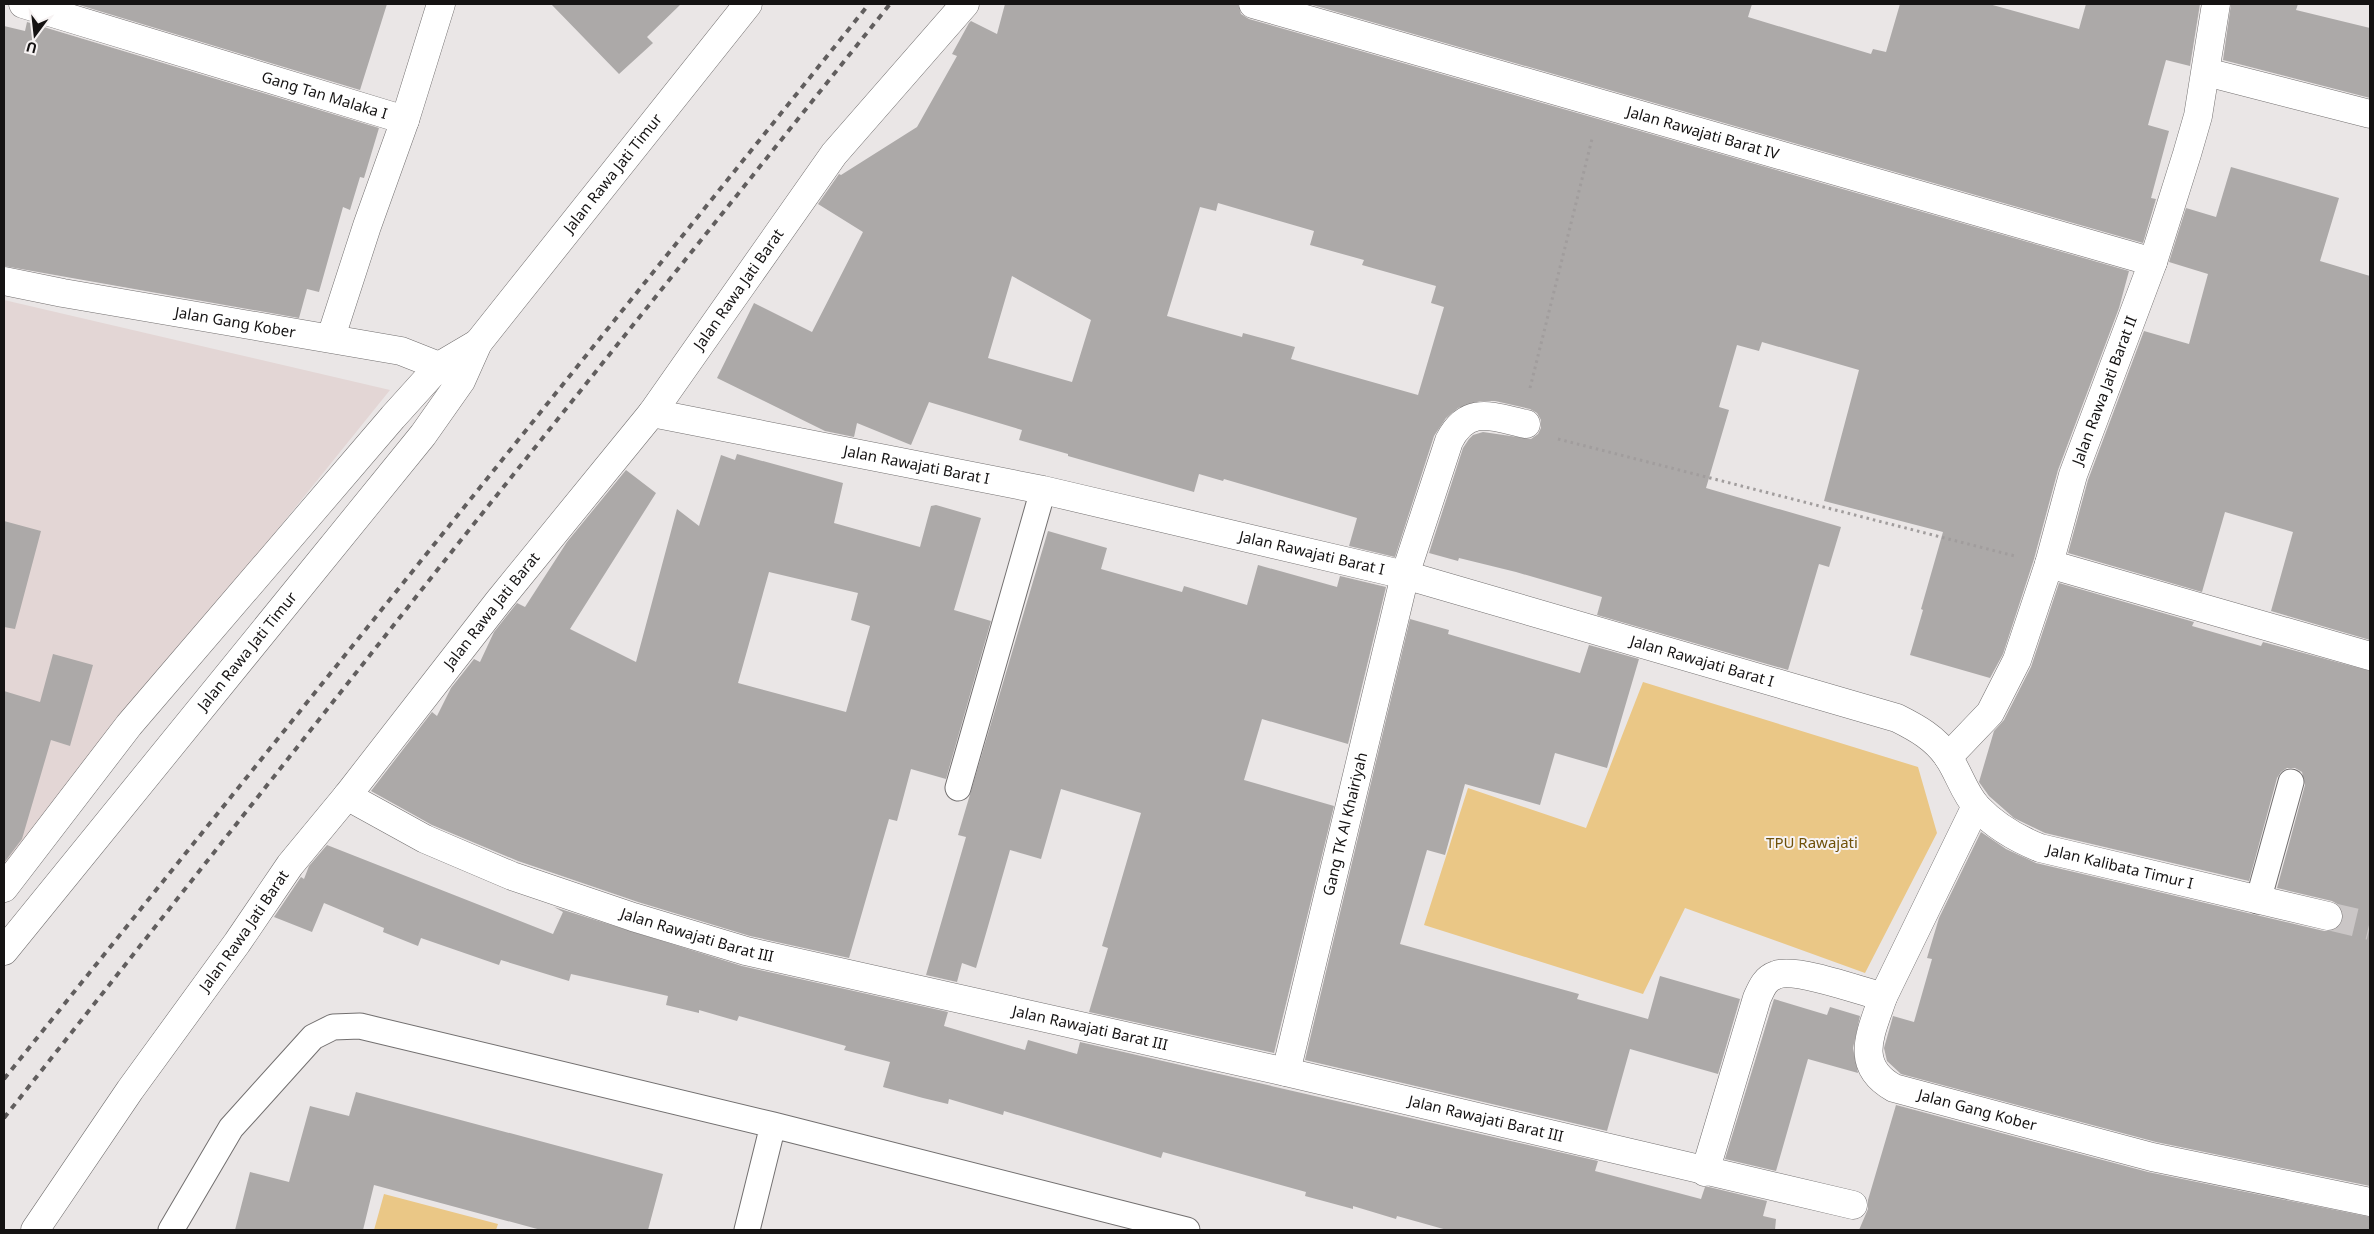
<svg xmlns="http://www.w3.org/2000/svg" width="2374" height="1234" viewBox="0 0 2374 1234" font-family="'Noto Sans',sans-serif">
	<rect width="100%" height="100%" fill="#eae6e6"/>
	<path fill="#e3d6d5" d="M4 300 390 390 4 869Z"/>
	<path fill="#eac786" d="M1643 682 1918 767 1937 833 1865 973 1685 908 1643 994 1424 925 1468 788 1586 828Z
		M384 1194 498 1224 496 1230H374Z"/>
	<path fill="#aca9a8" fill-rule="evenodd" d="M76 4H387L360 90Z
		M551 4H681L647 37 653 43 619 74Z
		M1005 4H1238L1241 14 1249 19 2129 271 2119 308 2058 470 2034 559 2003 654 1990 678 1910 655 1923 610 1921 609 1943 532 1824 501 1859 370 1762 342 1759 351 1737 345 1719 407 1729 410 1706 488 1841 527 1829 567 1819 564 1788 670 1597 615 1602 597 1516 572 1459 558 1458 561 1429 553 1463 448 1469 439 1473 435 1483 432 1531 439 1538 434 1541 428V420L1537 413 1530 409 1495 401H1480L1458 408 1446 418 1434 436 1395 557 1349 546 1357 518 1224 479 1223 481 1199 474 1194 492 1068 456V454L1019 440 1022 430 929 402 911 445 857 423 854 437 825 431 717 378 754 303 812 332 863 232 818 204 839 174 841 175 917 127 957 56 952 54 969 23 971 21 997 34ZM1218 203 1314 231 1310 245 1364 260 1362 265 1436 286 1431 303 1444 307 1418 395 1291 359 1295 347 1243 333 1242 337 1167 316 1200 207 1216 211ZM1012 276 1091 320 1072 382 988 358Z
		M1309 4H1752L1748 17 1871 54 1873 49 1886 52 1900 4H1989L2079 29 2086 4H2200L2190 66 2166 60 2148 125 2169 131 2151 198 2156 199 2143 243Z
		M2231 4H2298L2296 10 2370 28V98L2223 60Z
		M27 22 379 128 364 178 360 177 350 210 343 207 319 292 307 289 299 318 4 266V26L25 31Z
		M2231 167 2339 198 2320 261 2370 276V640L2271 611 2293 532 2225 512 2202 592 2068 553 2088 480 2144 331 2189 344 2208 274 2169 262 2186 208 2216 217Z
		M737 454 843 483 834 523 920 547 931 506 936 505 981 518 954 610 991 621 946 779 911 769 897 821 889 819 849 958 750 936 638 902 518 861 432 825 371 791 432 712 437 716 451 688 474 659 480 662 494 632 517 603 525 607 567 542 626 470 656 493 570 629 636 662 677 509 699 526 721 455 735 460ZM769 572 858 593 851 620 870 626 846 712 738 683Z
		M4 521 41 531 15 629 4 627Z
		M1048 531 1107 548 1101 569 1182 592 1184 586 1247 605 1258 565 1337 587 1340 576 1386 587 1348 744 1262 719 1244 780 1334 806 1274 1053 1089 1012 1108 948 1102 946 1141 813 1061 789 1041 859 1010 850 976 968 962 963 957 982 926 975 966 837 958 835Z
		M2059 583 2194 622 2192 626 2261 646 2263 642 2370 671V1186L2156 1142 1901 1074 1887 1061 1884 1048 1893 1016 1914 1022 1932 959 1927 958 1939 918 1981 832 2006 849 2036 863 2324 931H2333L2339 927 2343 920V911L2339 905 2332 901 2277 888 2305 785 2302 772 2295 768H2287L2281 772 2277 778 2249 881 2045 833 2014 818 1989 796 1979 782 1994 731 2004 720 2031 667Z
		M1410 619 1449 630 1448 634 1580 673 1589 645 1639 659 1607 768 1555 753 1540 805 1465 784 1445 855 1427 850 1400 944 1579 994 1577 999 1648 1019 1660 976 1740 999 1718 1074 1630 1049 1607 1131 1305 1060Z
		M53 654 93 665 70 746 51 740 22 839 4 863V691L40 702Z
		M327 845 553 934 563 912 554 907 742 966 948 1012 944 1026 1025 1050 1028 1040 1077 1054 1080 1042 1598 1161 1595 1171 1701 1199 1705 1187H1709L1767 1201 1763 1216 1776 1219 1775 1230H1447L1397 1216 1396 1219 1353 1206V1209L1305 1196 1306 1192 1163 1152 1161 1158 1004 1111 1003 1115 949 1099 948 1104 923 1098 883 1087 890 1062 844 1050 846 1046 739 1016 737 1021 699 1010V1013L666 1005 668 996 571 974 569 981 501 960 499 965 421 938 418 946 383 932 384 928 324 903 312 932 274 917 301 877 304 879 309 866Z
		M1774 999 1827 1015 1830 1007 1860 1016 1853 1048 1858 1073 1808 1059 1776 1171 1725 1159Z
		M356 1092 663 1174 648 1230H541L374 1185 363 1230H235L250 1172 289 1182 310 1106 349 1116Z
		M1896 1105 2148 1172 2370 1217V1230H1859L1868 1209V1200Z"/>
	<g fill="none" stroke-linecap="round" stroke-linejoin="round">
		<path stroke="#cac6c6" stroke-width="28" stroke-dasharray="28 14" stroke-linecap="butt" d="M2328 916 2370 926"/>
		<defs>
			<path id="service" d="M958 788 1043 490
				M2258 901 2291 782
				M171 1230 231 1128 313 1037 333 1027 360 1026 773 1125 1187 1230
				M747 1230 773 1125"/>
			<g id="minor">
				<path id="s1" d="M23 4 405 120 367 226 331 337"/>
				<path id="s2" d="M1253 4 2153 262"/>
				<path d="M2206 72 2370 114"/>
				<path d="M405 120 441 4"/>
				<path id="s3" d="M4 281 63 293 401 351 439 366 457 378"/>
				<path id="s4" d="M652 413 834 154 965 4"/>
				<path d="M2049 564 2370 656"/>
				<path id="s5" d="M347 796 425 839 512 876 633 917 746 951 1286 1072 1853 1205"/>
				<path id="s6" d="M1976 806 1883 997C1871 1033 1853 1065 1894 1088L2152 1157 2370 1202"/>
				<path id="s7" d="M1286 1072 1405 575 1449 441C1468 404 1493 417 1526 424"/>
				<path d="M1705 1172 1757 998C1762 987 1765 979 1776 975 1795 967 1861 991 1883 997"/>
			</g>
			<g id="tertiary">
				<path id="s8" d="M1948 757 1990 713 2017 660 2049 564 2073 475 2153 262 2187 154 2198 116 2216 4"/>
				<path id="s9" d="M35 1230 130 1090 237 943 290 865 347 796 498 602 652 413 1043 490 1405 575 1897 718C1917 728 1935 738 1948 757 1959 773 1964 793 1977 807 1995 826 2015 838 2040 848L2328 916"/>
			</g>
			<g id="secondary">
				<path d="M4 888 129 725 393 417 439 366 478 343"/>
				<path id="s10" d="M4 951 423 435 461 381 478 343 748 4"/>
			</g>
		</defs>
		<use href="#service" stroke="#726f6f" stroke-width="27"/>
		<use href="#minor" stroke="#726f6f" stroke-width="29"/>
		<use href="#tertiary" stroke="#726f6f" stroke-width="29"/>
		<use href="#secondary" stroke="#726f6f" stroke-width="29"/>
		<path stroke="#a19d9d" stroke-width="3" stroke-dasharray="2.5 4" stroke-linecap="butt" d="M1530 388 1592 139
			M1558 439 2015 556"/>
		<use href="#service" stroke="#fff" stroke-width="25"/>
		<use href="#minor" stroke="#fff" stroke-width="28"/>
		<use href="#tertiary" stroke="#fff" stroke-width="28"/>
		<use href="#secondary" stroke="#fff" stroke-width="28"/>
		<path stroke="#615e5e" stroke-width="4" stroke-dasharray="6 6" stroke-linecap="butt" d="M4 1079 869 4
			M4 1118 461 540 890 4"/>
	</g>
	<g text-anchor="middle" stroke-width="4" stroke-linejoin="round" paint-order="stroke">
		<g font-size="15" fill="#151313" stroke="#f7f3f3">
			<text dy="5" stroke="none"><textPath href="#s1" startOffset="315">Gang Tan Malaka I</textPath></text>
			<text dy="5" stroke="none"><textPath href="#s2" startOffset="468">Jalan Rawajati Barat IV</textPath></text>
			<text dy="5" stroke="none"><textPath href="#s10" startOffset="989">Jalan Rawa Jati Timur</textPath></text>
			<text dy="5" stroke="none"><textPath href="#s4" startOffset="151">Jalan Rawa Jati Barat</textPath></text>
			<text dy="5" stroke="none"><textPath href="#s3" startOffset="235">Jalan Gang Kober</textPath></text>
			<text dy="5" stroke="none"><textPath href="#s8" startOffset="404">Jalan Rawa Jati Barat II</textPath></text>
			<text dy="5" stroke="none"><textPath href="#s9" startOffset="1294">Jalan Rawajati Barat I</textPath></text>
			<text dy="5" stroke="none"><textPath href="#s9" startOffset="1699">Jalan Rawajati Barat I</textPath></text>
			<text dy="5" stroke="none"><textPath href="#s9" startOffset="770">Jalan Rawa Jati Barat</textPath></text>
			<text dy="5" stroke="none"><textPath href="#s10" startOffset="386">Jalan Rawa Jati Timur</textPath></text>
			<text dy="5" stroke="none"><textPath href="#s9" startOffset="2104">Jalan Rawajati Barat I</textPath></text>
			<text dy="5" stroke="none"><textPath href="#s7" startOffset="255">Gang TK Al Khairiyah</textPath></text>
			<text dy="5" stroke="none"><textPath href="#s9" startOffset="2588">Jalan Kalibata Timur I</textPath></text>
			<text dy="5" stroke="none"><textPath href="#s9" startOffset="365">Jalan Rawa Jati Barat</textPath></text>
			<text dy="5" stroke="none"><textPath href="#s5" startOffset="378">Jalan Rawajati Barat III</textPath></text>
			<text dy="5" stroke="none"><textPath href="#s5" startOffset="782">Jalan Rawajati Barat III</textPath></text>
			<text dy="5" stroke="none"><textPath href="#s6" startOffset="402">Jalan Gang Kober</textPath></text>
			<text dy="5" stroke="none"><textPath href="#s5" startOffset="1188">Jalan Rawajati Barat III</textPath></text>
		</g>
		<g font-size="15" fill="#6f5109" stroke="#f7f3f3">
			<text x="1812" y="848">TPU Rawajati</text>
		</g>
	</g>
	<rect width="2374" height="1234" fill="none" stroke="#151313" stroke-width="10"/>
	<g transform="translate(35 35) rotate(195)" stroke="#f7f3f3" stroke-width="4" paint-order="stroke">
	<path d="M0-4L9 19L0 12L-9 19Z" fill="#151313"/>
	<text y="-8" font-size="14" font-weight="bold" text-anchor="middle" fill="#151313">U</text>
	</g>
</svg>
